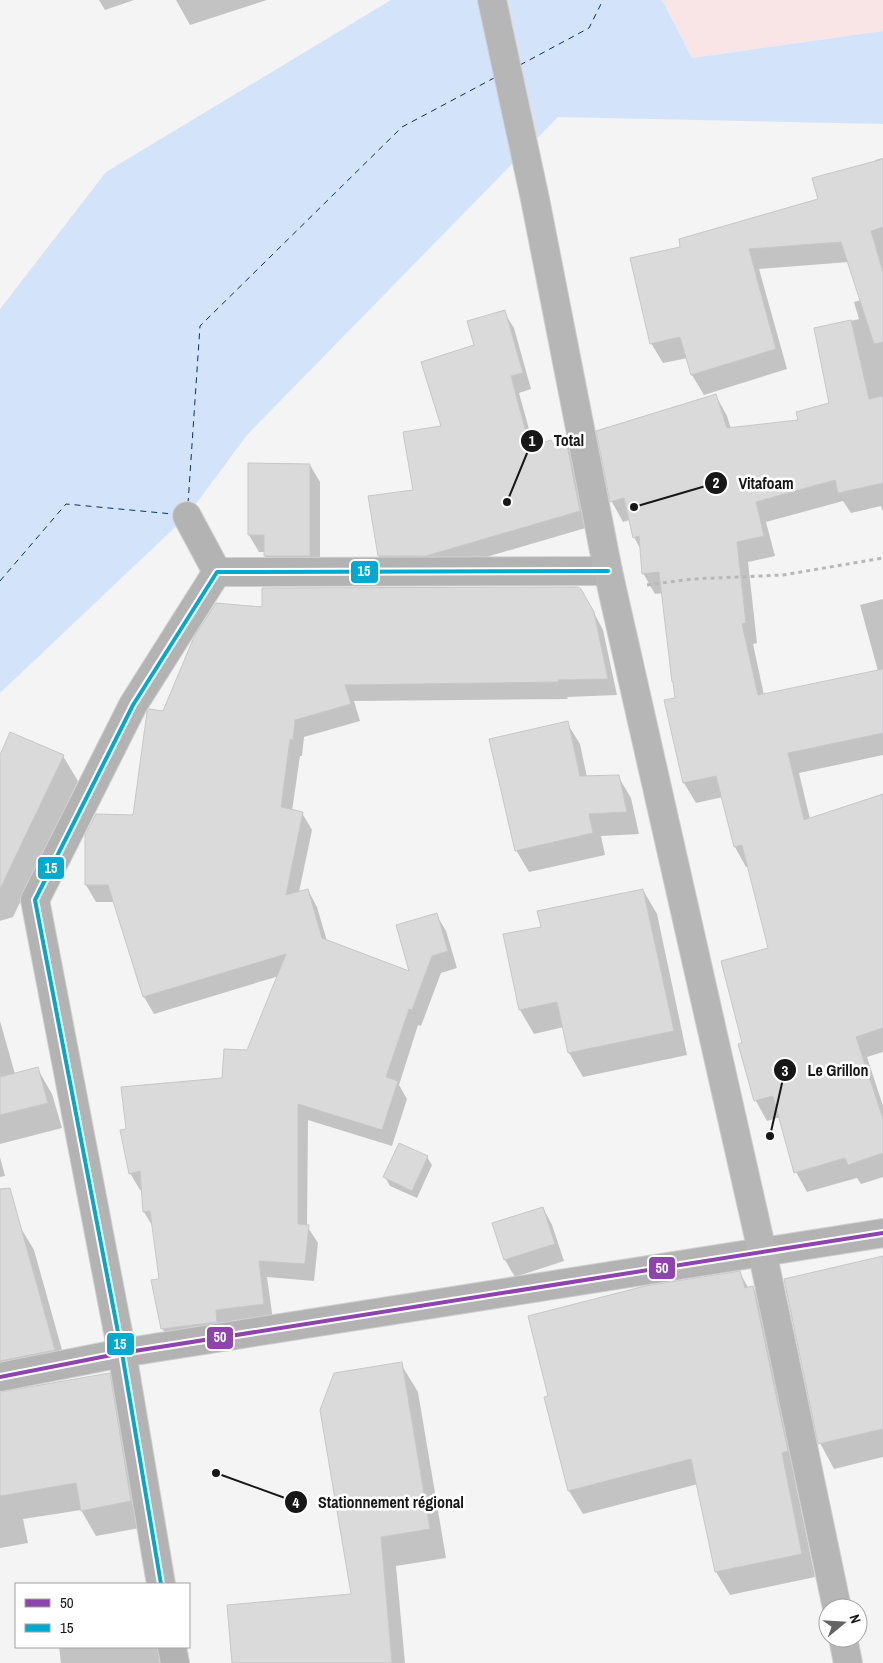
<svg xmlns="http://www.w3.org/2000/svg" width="883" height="1663" viewBox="0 0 883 1663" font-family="'Archivo Narrow',sans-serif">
	<rect width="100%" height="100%" fill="#f5f4f5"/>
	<path fill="#fae5e6" d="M662 0H883V31L692 58Z"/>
	<path fill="#d3e4fa" d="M391 0H662L692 58 883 31V124L558 117 247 435 187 516 0 693V309L106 172Z"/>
	<path fill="#0003" d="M99 0H134L105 10Z
		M176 0H267L190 25Z
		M883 158V512L881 506 851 513 843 501 766 522 775 556 748 562 757 643 753 644 764 695 878 671 860 605 883 599V755L799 773 810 819 883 796V1052L867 1057 883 1106V1177L861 1184 857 1178 807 1192 796 1172 780 1117 767 1121 756 1101 740 1045 744 1044 769 949 749 866 746 867 735 847 723 797 696 803 684 783 676 699 663 593 655 594 643 573 641 550 634 537 629 520 623 522 612 502 598 432 716 396 727 416 731 429 799 422 830 404 816 329 859 319 854 302 861 300 849 262 759 269 787 369 704 395 692 375 688 358 663 363 651 343 682 248 819 200 875 162V160Z
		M504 312 514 328 531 389 519 393 534 447 553 446 566 442 575 458 589 527 435 572H388L379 556 414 491 443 426 475 346Z
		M310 465 320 482V573H275L265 556V552H259L249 535Z
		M591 607 603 630 617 695 567 697 568 699 354 701 360 721 304 737 302 756H300L292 811 302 813 312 830 299 892 308 890 317 907 327 941 411 973 436 914 446 931 457 968 441 973 421 1026 418 1025 399 1085 407 1099 392 1146 308 1120 307 1226 318 1243 314 1281 267 1277 273 1320 172 1345 162 1328 160 1280 153 1227 144 1212 143 1189 140 1190 130 1173 127 1130 224 1079 248 1051 279 976 154 1014 144 997 115 902H96L86 885V835L134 816 164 712 263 609Z
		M567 723 580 744 587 777 618 776 631 798 639 834 601 836 605 855 529 872 516 850Z
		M63 756 78 781 13 917 0 921V759Z
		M643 890 657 914 687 1055 583 1077 569 1053 564 1027 534 1034 520 1010 542 928Z
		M0 1021 15 1074 37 1068 52 1094 62 1128 0 1144Z
		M0 1157 5 1176 0 1177Z
		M427 1157 432 1165 417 1198 390 1186 385 1177Z
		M543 1208 552 1225 564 1261 515 1277 505 1260 494 1224Z
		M19 1225 34 1250 69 1375 11 1387 4 1391 2 1394 109 1374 123 1400 145 1527 96 1536 81 1510 23 1519 28 1543 0 1548V1230Z
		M883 1257V1457L834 1469 820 1443Z
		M740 1273 749 1289 753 1288 766 1311 800 1474 794 1475 815 1577 730 1595 716 1572 698 1484 583 1514 569 1491 546 1398Z
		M401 1364 418 1392 446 1558 396 1566 405 1663H233L352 1595Z
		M59 1647H158L160 1663H61Z"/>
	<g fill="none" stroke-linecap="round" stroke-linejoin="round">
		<path stroke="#07315f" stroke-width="1" stroke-dasharray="6 5" stroke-linecap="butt" d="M520 65 589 28 603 0
			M188 504 200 326 402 127 494 78
			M0 581 66 504 173 514"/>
	</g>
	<path fill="#dadadb" stroke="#c7c7c8" d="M883 159V227L871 231 883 272V342L874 344 841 242 749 249 776 349 691 375 680 337 650 344 630 258 680 247 679 239 818 199 812 178Z
		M505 310 523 373 511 376 530 447 551 440 553 444 566 440 580 511 426 556H378L368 496 413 490 403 432 441 426 421 362 474 345 467 321Z
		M851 320 869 399 883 396V483L838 493 835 480 756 502 764 536 737 542 746 623 742 624 758 695 883 669V733L788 753 804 820 883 794V1028L856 1037 883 1119V1153L848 1165 845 1158 794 1173 773 1096 754 1101 738 1044 742 1043 721 961 768 948 742 845 734 847 716 776 683 783 664 700 675 698 673 682H672L659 572 642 574 639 536 633 538 624 498 610 502 596 431 716 394 727 428 798 420 796 412 829 403 814 328Z
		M248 463 310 464V556H264V535H248Z
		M578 587 581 589 594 612 608 679 558 680 559 682 345 685 351 704 295 720 293 740 290 739 281 807 303 812 286 895 308 889 322 938 409 971 396 925 437 913 448 951 432 956 412 1010 409 1009 386 1077 398 1081 382 1130 298 1104V1224L309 1225 305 1264 259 1261 264 1304 216 1310 217 1322 161 1329 151 1280 159 1279 150 1211 143 1212 140 1171 129 1174 120 1130 126 1129 121 1087 222 1078 224 1049 247 1050 286 954 143 997 108 885H85V835L96 814 133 815 147 712 149 709 163 711 194 637 216 603 262 607V588Z
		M568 721 580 776 619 775 627 812 589 814 593 833 515 851 489 739Z
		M10 732 64 755 0 889V755Z
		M643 889 674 1031 568 1053 557 1002 519 1010 503 934 541 927 537 911Z
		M38 1067 48 1103 0 1115V1077Z
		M399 1143 428 1156 412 1191 383 1177Z
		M10 1188 55 1350 0 1361V1189Z
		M543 1207 555 1244 504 1260 492 1223Z
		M883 1256V1429L818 1444 784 1279Z
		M740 1271 745 1288 753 1286 788 1451 782 1453 802 1554 715 1572 691 1459 568 1491 544 1397 548 1396 528 1316 645 1286Z
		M402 1362 430 1529 381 1537 392 1663H232L227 1605 351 1594 320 1410 334 1373Z
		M110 1373 131 1501 81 1511 76 1483 0 1496V1392Z"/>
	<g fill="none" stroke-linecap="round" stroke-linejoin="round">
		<defs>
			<path id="minor" d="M187 516 217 572
				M0 1377 122 1353 883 1233
				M161 1584 122 1353 35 900 133 705 217 572 608 571
				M172 1647 175 1663"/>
			<path id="major" d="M492 0 535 199 608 571 762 1251 837 1608
				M843 1638 848 1663"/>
		</defs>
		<use href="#minor" stroke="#d2d1d2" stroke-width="30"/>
		<use href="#major" stroke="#d2d1d2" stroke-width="30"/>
		<path stroke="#b9b8b9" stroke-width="3" stroke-dasharray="4 4" stroke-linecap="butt" d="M647 585 692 579 783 575 883 558"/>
		<use href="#minor" stroke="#b4b3b4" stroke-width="28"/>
		<use href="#major" stroke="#b6b6b6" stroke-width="28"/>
		<defs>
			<path id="bus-1" d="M0 1377 122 1353 883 1233"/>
			<path id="bus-2" d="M161 1584 122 1353 35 900 133 705 217 572 608 571"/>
		</defs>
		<use href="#bus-1" stroke="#fff" stroke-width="8"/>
		<use href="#bus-2" stroke="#fff" stroke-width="8"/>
		<use href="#bus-1" stroke="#8e44ad" stroke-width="4"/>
		<use href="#bus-2" stroke="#00a9ce" stroke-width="4"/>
	</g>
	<path fill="none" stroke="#181718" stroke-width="2" d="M507 502L532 441M634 507L716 483M770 1136L785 1070M216 1473L296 1502"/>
	<g fill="#181718" stroke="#fff" stroke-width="2">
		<circle cx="507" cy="502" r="5"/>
		<circle cx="634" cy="507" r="5"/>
		<circle cx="770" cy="1136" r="5"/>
		<circle cx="216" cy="1473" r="5"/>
		<circle cx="532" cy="441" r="12"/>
		<circle cx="716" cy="483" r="12"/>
		<circle cx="785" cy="1070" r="12"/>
		<circle cx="296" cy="1502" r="12"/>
	</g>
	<g font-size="15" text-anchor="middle" font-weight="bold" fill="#fff">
		<text x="532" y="446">1</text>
		<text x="716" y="488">2</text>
		<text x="785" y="1076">3</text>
		<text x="296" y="1508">4</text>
	</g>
	<g font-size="16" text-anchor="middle" font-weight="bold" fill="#181718" stroke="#fff" stroke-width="5" stroke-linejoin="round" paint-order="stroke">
		<text x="569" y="446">Total</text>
		<text x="766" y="489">Vitafoam</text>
		<text x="838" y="1076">Le Grillon</text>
		<text x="391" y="1508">Stationnement régional</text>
	</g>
	<g stroke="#fff" stroke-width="2">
		<rect x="350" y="560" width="29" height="24" rx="5" fill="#00a9ce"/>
		<rect x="37" y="856" width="28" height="24" rx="5" fill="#00a9ce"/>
		<rect x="648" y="1256" width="28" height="24" rx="5" fill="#8e44ad"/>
		<rect x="206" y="1326" width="28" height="24" rx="5" fill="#8e44ad"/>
		<rect x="106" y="1332" width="29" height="24" rx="5" fill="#00a9ce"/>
	</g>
	<g font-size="14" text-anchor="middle" font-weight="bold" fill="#fff">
		<text x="364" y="576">15</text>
		<text x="51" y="873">15</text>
		<text x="662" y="1273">50</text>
		<text x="220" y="1342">50</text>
		<text x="120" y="1349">15</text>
	</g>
	<rect x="15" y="1583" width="175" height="65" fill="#ffffff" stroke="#a3a2a3"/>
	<rect x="25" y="1599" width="25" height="8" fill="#8e44ad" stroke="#a3a2a3"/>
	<text x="60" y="1608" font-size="15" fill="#181718">50</text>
	<rect x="25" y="1624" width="25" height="8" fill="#00a9ce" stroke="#a3a2a3"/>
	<text x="60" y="1633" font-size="15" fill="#181718">15</text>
	<g transform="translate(843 1623) rotate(72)"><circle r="24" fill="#ffffff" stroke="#a3a2a3"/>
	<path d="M0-4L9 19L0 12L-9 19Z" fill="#656465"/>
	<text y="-8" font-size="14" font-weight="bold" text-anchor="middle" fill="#181718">N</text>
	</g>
</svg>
